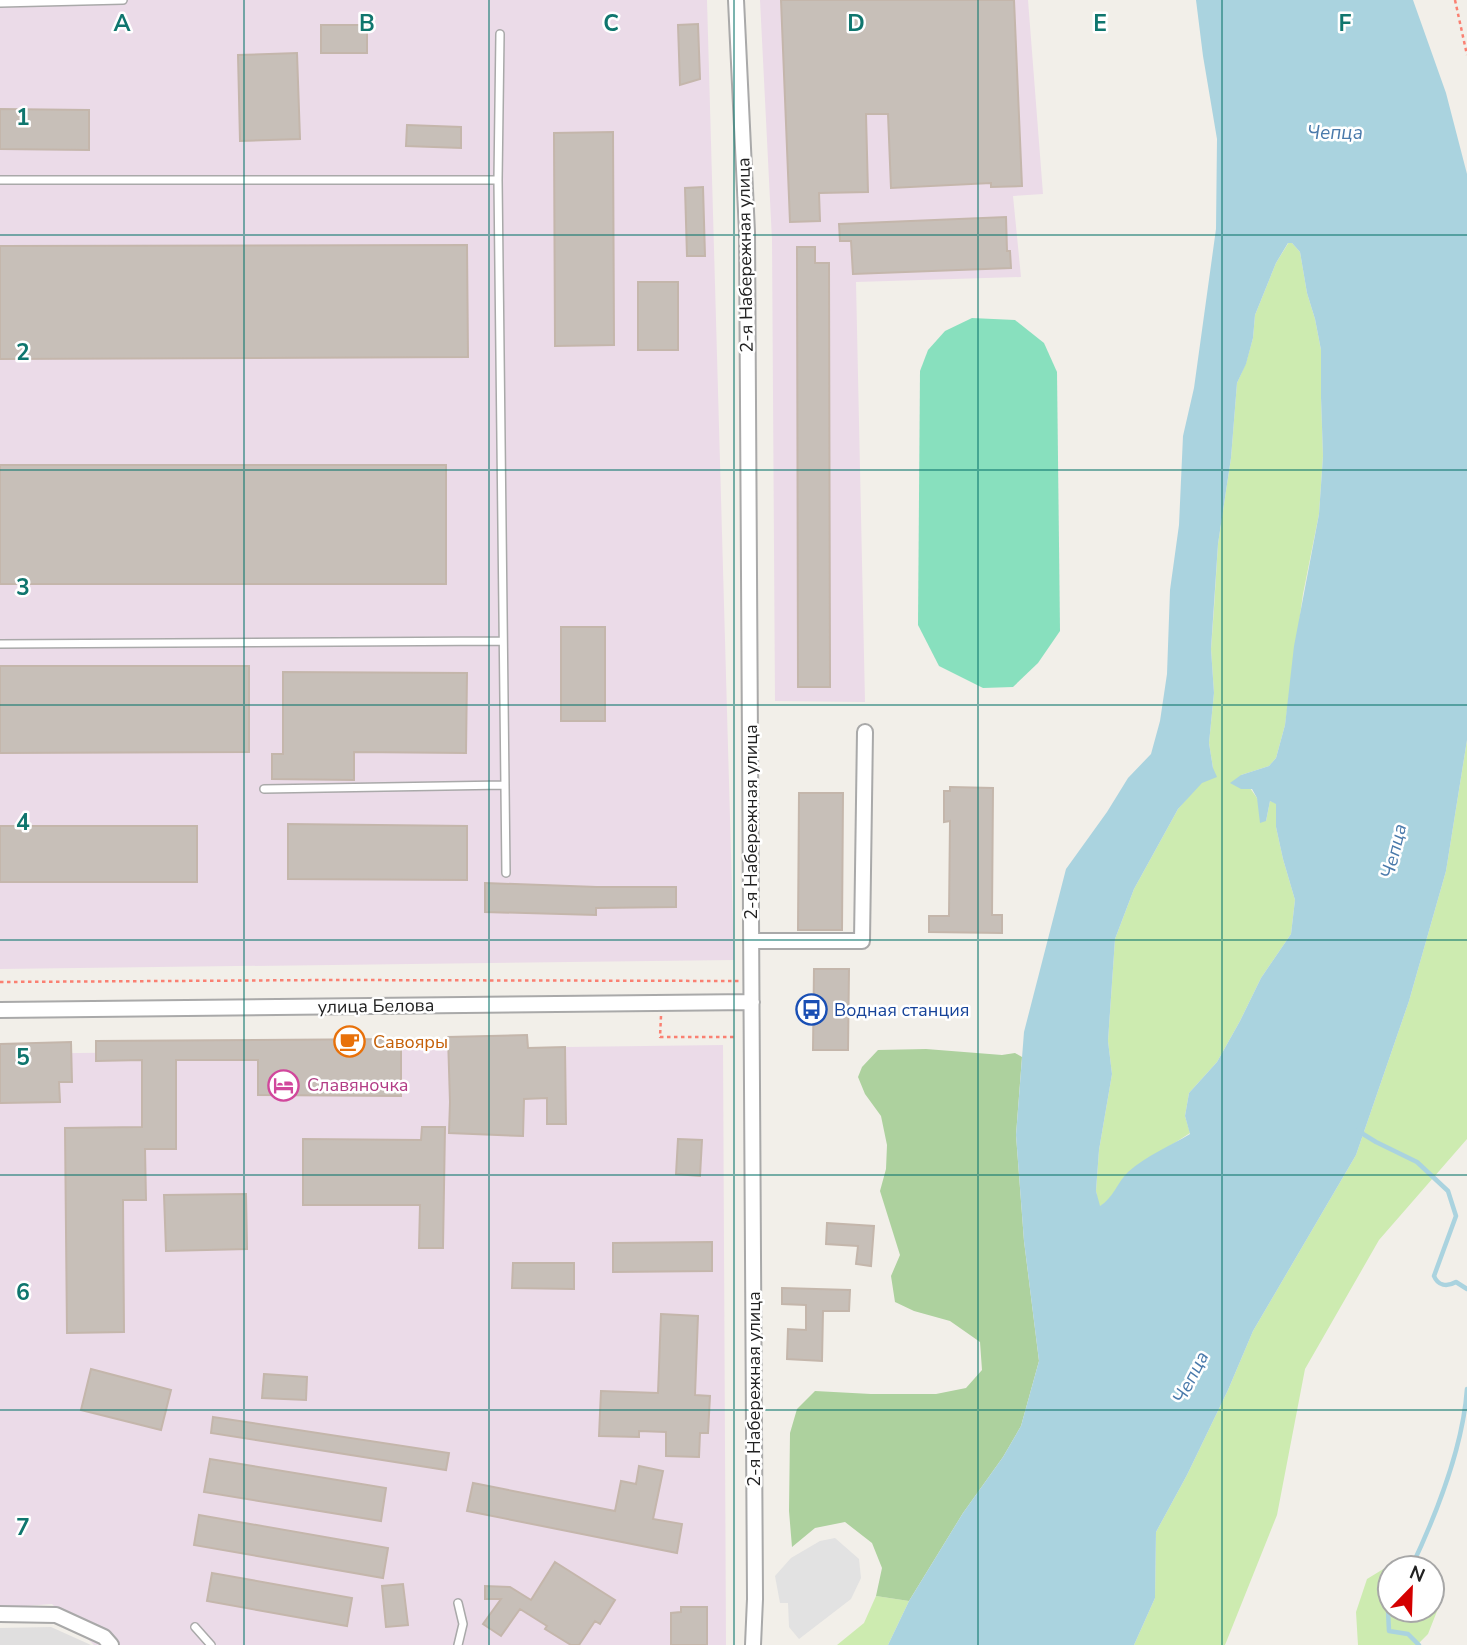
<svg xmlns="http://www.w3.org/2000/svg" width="1467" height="1645" viewBox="0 0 1467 1645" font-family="'Nunito Sans',sans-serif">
	<rect width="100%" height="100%" fill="#f2efe9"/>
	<path fill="#e0dfdf" d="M51 1627 91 1645H0V1628Z"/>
	<path fill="#ebdbe8" d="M0 0H707L734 960 0 969Z
		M760 0H1028L1043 194 1013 196 1021 277 856 282 865 702 775 701 772 240Z
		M723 1045 726 1645H94L52 1604 0 1608V1054Z"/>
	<path fill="#cdebb0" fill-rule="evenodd" d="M1289 242 1292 243 1300 252 1307 293 1315 319 1321 350V398L1323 456 1319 514 1303 594 1285 725 1276 758 1269 766 1241 775 1257 798 1266 821 1270 801 1276 803V827L1283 859 1295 900 1291 934 1261 978 1240 1021 1217 1062 1189 1093 1185 1116 1190 1133 1128 1173 1107 1202 1099 1207 1096 1191 1099 1150 1112 1074 1108 1041 1115 939 1134 889 1178 809 1213 768 1209 743 1214 693 1211 649 1214 608 1218 544 1231 458 1237 383 1246 363 1253 338 1255 315 1276 263Z
		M1467 740V1139L1379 1240 1305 1369 1277 1515 1225 1645H1134L1155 1598 1156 1532 1187 1475 1228 1390 1253 1331 1356 1155 1409 1001 1446 871Z
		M1422 1565 1437 1569 1441 1601 1428 1634 1417 1645H1358L1356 1612 1367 1579 1385 1568ZM1390 1568H1432V1610H1390Z
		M876 1596 909 1601 888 1645H837L864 1623Z"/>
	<path fill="#add19e" d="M926 1049 1002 1055 1015 1053 1022 1057 1016 1135 1024 1241 1039 1361 1021 1426 1003 1457 963 1513 909 1601 876 1596 882 1568 872 1543 845 1522 815 1528 792 1547 789 1511 790 1433 797 1409 815 1391 871 1394H936L966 1388 982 1370 980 1342 950 1321 914 1311 895 1302 891 1276 900 1255 880 1191 886 1169 887 1145 881 1116 865 1094 858 1077 862 1067 878 1050Z"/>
	<path fill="#88e0be" d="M972 318 1015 320 1044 343 1057 372 1060 631 1038 663 1013 687 983 688 939 666 918 625 920 371 928 350 945 331Z"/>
	<path fill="#e2e2e2" d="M835 1538 859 1559 861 1578 851 1599 799 1639 789 1627 788 1603H780L775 1576 791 1558 820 1541Z"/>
	<path fill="#aad3df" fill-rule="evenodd" d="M1196 0H1413L1446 93 1467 174V740L1446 871 1409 1001 1356 1155 1253 1331 1228 1390 1187 1475 1156 1532 1155 1598 1134 1645H888L909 1601 963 1513 1003 1457 1021 1426 1039 1361 1024 1241 1016 1135 1024 1032 1066 869 1107 812 1128 778 1151 754 1160 721 1167 674 1170 590 1179 525 1183 436 1194 388 1216 229 1217 139 1203 56ZM1288 243H1292L1300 252 1307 293 1315 319 1321 350V398L1323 456 1319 514 1294 646 1285 725 1276 758 1269 766 1241 775 1230 783 1241 789H1252L1257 798 1260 823 1266 821 1270 801 1276 804V827L1283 859 1295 900 1291 934 1261 978 1240 1021 1217 1062 1189 1093 1185 1116 1190 1134C1170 1146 1146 1156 1128 1172 1117 1183 1113 1198 1100 1206L1096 1191 1099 1150 1112 1074 1108 1041 1115 939 1134 889 1178 809 1202 783 1217 777 1213 768 1209 743 1214 693 1211 649 1218 544 1231 458 1237 383 1246 364 1253 338 1255 315 1276 263Z"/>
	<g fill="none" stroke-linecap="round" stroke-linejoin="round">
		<path stroke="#aad3df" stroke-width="4.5" d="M1359 1129 1363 1134 1376 1142 1417 1162 1448 1191 1456 1216 1434 1276C1438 1286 1447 1287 1456 1282L1467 1289
			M1411 1568C1436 1515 1463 1448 1467 1389
			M1390 1607 1388 1610 1389 1631 1408 1634 1419 1645"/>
	</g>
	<path fill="#c7bfb8" stroke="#c4b6ab" stroke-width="2" d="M781 0H1014L1022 186 991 187V183L891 188 888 114H866L868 192 819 193 820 221 790 222Z
		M698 24 700 79 680 85 678 25Z
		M321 25H367V53H321Z
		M297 53 300 139 240 141 238 55Z
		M0 109 89 110V150L0 149Z
		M407 125 461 127V148L406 146Z
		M613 132 614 345 555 346 554 133Z
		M703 187 705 256H687L685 188Z
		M1006 217 1007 251H1010L1011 268 853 274 851 241H840L839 224Z
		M467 245 468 357 0 359V246Z
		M797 247H815V263H829L830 687H798Z
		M638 282H678V350H638Z
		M0 465H446V584H0Z
		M561 627H605V721H561Z
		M0 666H249V752L0 753Z
		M283 672 467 673 466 753 354 752V780L272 779V754H283Z
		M950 787 993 788 992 915H1002V933L929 932V916H949L950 821 944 822V791H950Z
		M799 793H843L842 930H798Z
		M288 824 467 826V880L288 879Z
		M0 826H197V882H0Z
		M485 883 597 887H676V907L596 908V915L485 912Z
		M814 969H849L848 1050H813Z
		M527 1035 528 1048 565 1047 566 1124H547V1098L524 1099 523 1136 449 1133 450 1102 448 1037Z
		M401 1039V1096L258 1095V1060H176V1149H145L146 1200H123L124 1332 67 1333 65 1128 142 1127V1060L96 1061V1041Z
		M71 1042 72 1082H59L60 1102 0 1103V1044Z
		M422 1127H445L443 1248H419L420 1205H303V1139L421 1140Z
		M678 1139 702 1140 700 1176 676 1174Z
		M246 1194 247 1249 166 1251 164 1195Z
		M827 1223 874 1226 871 1266 856 1264 858 1246 826 1244Z
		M712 1242V1271L613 1272V1243Z
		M513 1263H574V1289L512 1288Z
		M782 1288 850 1290 849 1311H823L822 1361 787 1359 788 1329 806 1330V1305L782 1304Z
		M661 1314 698 1316 695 1395 710 1396 708 1433H700L699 1457 666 1456V1432L639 1431V1437L599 1436 601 1391 658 1393Z
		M91 1369 171 1390 161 1430 81 1410Z
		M264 1374 307 1377 306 1400 262 1398Z
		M213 1417 449 1453 446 1470 211 1433Z
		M210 1459 386 1488 381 1521 204 1492Z
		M639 1466 663 1471 653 1519 682 1524 677 1553 467 1511 473 1483 615 1511 621 1481 636 1484Z
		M199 1515 388 1548 383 1578 194 1545Z
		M555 1562 615 1600 600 1624 595 1621 579 1645H571L545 1629 547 1626 520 1609 501 1636 483 1624 501 1599H485V1586L510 1587 531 1600Z
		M212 1573 352 1598 347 1626 207 1601Z
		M403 1584 408 1625 386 1627 382 1586Z
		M681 1607H707V1645H671V1613L681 1612Z"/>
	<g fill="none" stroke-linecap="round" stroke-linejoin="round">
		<defs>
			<path id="lane" d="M0 3 123 0
				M500 34 498 180 506 873
				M0 180H498
				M0 644 503 641
				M264 789 505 785
				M195 1627 211 1645
				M458 1645 463 1624 458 1603"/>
			<path id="street" d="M736 0 747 232 755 1599 753 1645
				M751 941H862L865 732
				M0 1010 752 1002
				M0 1614 56 1615 104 1637 111 1645"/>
		</defs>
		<use href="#lane" stroke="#a9a9a9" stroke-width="10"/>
		<use href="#street" stroke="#a9a9a9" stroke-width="18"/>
		<path stroke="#fa8072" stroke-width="2.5" stroke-dasharray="3.5 3.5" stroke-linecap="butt" d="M1455 0 1467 55
			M0 982 331 980 739 981
			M661 1016 660 1037H737"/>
		<use href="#lane" stroke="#fff" stroke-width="7"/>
		<use href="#street" stroke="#fff" stroke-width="14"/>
	</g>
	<path fill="none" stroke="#0f766e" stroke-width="2" stroke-opacity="0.55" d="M244 0V1645M489 0V1645M734 0V1645M978 0V1645M1222 0V1645M0 235H1467M0 470H1467M0 705H1467M0 940H1467M0 1175H1467M0 1410H1467"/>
	<defs>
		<symbol id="bus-ring" viewBox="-11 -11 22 22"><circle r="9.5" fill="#fff" stroke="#1a4fb4" stroke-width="1.5"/><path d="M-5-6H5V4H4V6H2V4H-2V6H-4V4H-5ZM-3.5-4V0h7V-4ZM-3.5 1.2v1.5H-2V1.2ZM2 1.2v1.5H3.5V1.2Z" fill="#1a4fb4"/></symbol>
		<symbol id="cafe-ring" viewBox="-11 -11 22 22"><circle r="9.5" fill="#fff" stroke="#e8710a" stroke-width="1.5"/><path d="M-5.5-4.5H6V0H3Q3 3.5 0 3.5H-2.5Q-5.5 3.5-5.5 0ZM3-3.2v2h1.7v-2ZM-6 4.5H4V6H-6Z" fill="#e8710a"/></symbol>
		<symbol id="hotel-ring" viewBox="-11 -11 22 22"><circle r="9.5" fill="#fff" stroke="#d1479c" stroke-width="1.5"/><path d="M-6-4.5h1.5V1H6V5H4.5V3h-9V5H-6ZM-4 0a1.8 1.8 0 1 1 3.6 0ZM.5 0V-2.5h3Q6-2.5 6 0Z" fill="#d1479c"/></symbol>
	</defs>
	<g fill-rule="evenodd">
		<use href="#bus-ring" x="794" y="992" width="35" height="35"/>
		<use href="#cafe-ring" x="332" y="1024" width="35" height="35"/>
		<use href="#hotel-ring" x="266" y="1068" width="35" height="35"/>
	</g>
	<g text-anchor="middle" stroke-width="5" stroke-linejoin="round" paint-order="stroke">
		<g font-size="18" fill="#222" stroke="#fff">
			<text transform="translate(745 255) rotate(-91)" y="6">2-я Набережная улица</text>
			<text transform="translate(751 822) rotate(-90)" y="6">2-я Набережная улица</text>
			<text transform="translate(376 1006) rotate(-1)" y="6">улица Белова</text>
			<text transform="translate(754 1389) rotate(-90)" y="6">2-я Набережная улица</text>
		</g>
		<g font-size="18" fill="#164399" stroke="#fff" text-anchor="start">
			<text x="834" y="1016">Водная станция</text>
		</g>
		<g font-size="18" fill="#c56008" stroke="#fff" text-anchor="start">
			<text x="373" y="1048">Савояры</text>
		</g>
		<g font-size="18" fill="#b23c85" stroke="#fff" text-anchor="start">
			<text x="307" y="1091">Славяночка</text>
		</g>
		<g font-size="19" font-style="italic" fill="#4a7aab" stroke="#fff">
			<text x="1335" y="139">Чепца</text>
			<text transform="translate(1393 851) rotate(-76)" y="7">Чепца</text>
			<text transform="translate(1190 1377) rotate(-63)" y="7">Чепца</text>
		</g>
	</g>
	<g font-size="23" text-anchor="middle" font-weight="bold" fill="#0f766e" stroke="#fff" stroke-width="5" stroke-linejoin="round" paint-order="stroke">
		<text x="122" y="31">A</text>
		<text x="367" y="31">B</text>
		<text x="611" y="31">C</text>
		<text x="856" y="31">D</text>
		<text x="1100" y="31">E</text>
		<text x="1345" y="31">F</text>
		<text x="23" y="125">1</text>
		<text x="23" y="360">2</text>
		<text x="23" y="595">3</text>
		<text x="23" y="830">4</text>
		<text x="23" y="1065">5</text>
		<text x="23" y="1300">6</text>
		<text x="23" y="1535">7</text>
	</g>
	<g transform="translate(1411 1589) rotate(23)"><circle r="33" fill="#ffffff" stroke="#a7a7a7" stroke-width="2"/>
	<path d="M0-5L12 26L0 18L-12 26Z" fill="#d40000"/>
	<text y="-10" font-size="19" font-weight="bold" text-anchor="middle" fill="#222222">N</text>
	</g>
</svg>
